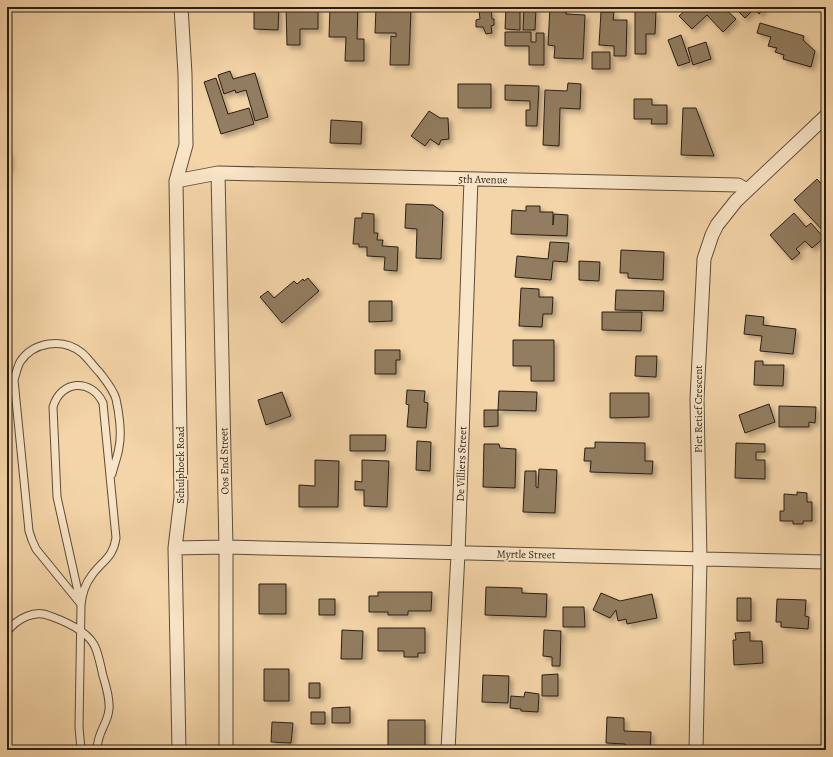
<svg xmlns="http://www.w3.org/2000/svg" width="833" height="757" viewBox="0 0 833 757" font-family="Alegreya,serif">
	<defs>
		<filter id="shadow"><feDropShadow dx="3.5" dy="3.5" stdDeviation="2" flood-color="#0004"/></filter>
	</defs>
	<rect width="100%" height="100%" fill="#f4d5a8"/>
	<filter id="stains"><feTurbulence type="fractalNoise" baseFrequency=".005" numOctaves="4"/><feColorMatrix values="0 0 0 0 .2 0 0 0 0 .09 0 0 0 0 .02 0 0 0 .5 -.17"/></filter>
	<radialGradient id="worn" r=".72"><stop offset=".6" stop-color="#630" stop-opacity="0"/><stop offset="1" stop-color="#630" stop-opacity=".3"/></radialGradient>
	<path fill="#927d61" stroke="#281e14" filter="url(#shadow)" d="M252 7H279L278 30 254 29V9H252Z
		M286 7H318V29H300V45H287Z
		M330 7H358L357 39H364V61H345L346 37H329Z
		M376 7 411 8 409 65H390L391 36 396 37V33H375Z
		M506 7H520V30L505 29Z
		M524 7 536 8 535 30H523Z
		M550 7H566V14L585 15 583 59 554 58 555 46 548 45Z
		M689 7H723L736 19 723 32 707 15 692 29 679 16Z
		M734 7H765L759 14 754 9 745 18Z
		M491 9 492 19H494V25L491 26 492 33 486 34 483 27H476V20L480 19 479 10Z
		M635 11H656L655 34H646V54H635Z
		M601 12H614L613 20H627L626 56H614V46L599 45Z
		M760 23 804 36 803 40 815 51 811 67 783 59 784 55 775 52 777 48 768 46 771 37 757 33Z
		M505 32H531V42H536V33H544V65H529V46H505Z
		M681 35 690 62 678 66 668 40Z
		M706 42 711 59 693 65 688 48Z
		M592 52H610V69H592Z
		M230 71 233 79 255 73 268 117 255 121 246 90 236 93 235 90 224 94 218 75Z
		M216 78 228 114 249 108 254 124 221 134 204 82Z
		M568 83 581 84 580 109 560 108 559 146 543 145 545 90 567 91Z
		M458 84H491V108H458Z
		M505 85 539 86 537 126H526V110H530V101L505 100Z
		M634 99H652V105H667V124H651L652 119H634Z
		M683 108H696L714 156 681 155Z
		M429 111 440 118H448L449 139 441 140 439 145 430 139 425 146 411 136Z
		M331 120 362 122 361 144 330 143Z
		M7 151H9L10 169H7Z
		M817 179 826 189V234L794 200Z
		M406 204 433 205 443 212 441 259 416 258 417 229 405 228Z
		M526 206H540V212H553V225L554 214 568 215 567 236 511 234 512 210 526 211Z
		M362 213 374 214V233H378L377 240H383L382 246 398 247 397 271 384 270 385 257 367 256V247H359V244H353L355 218H362Z
		M794 213 806 227 811 223 824 238 812 248 805 241 796 249 800 253 792 260 770 235Z
		M550 242 569 243 567 262 553 261 551 280 515 277 517 256 548 259Z
		M621 250 664 252 663 280 628 278V273H620Z
		M579 261 600 262 599 281 579 280Z
		M308 278 319 291 282 323 260 297 268 291 274 298 294 281 297 284 303 279 304 281Z
		M521 288 539 289V297H553L552 314H543L542 327 519 326Z
		M616 290 664 291 663 311 615 310Z
		M369 301H392V321L369 322Z
		M602 312H642L641 331 602 330Z
		M746 315 764 317 763 325 796 329 793 354 760 351 762 336 744 334Z
		M513 340H554V381H531V366H513Z
		M375 350H400V360H396V374H375Z
		M636 356H657L656 377 635 376Z
		M755 361H763V365H784L783 386 754 385Z
		M407 390 425 391 424 402 428 403 426 428 407 427 409 405 406 404Z
		M499 391 537 392 536 411 498 410Z
		M282 392 291 416 266 425 258 400Z
		M610 393H649V417L610 418Z
		M769 404 775 422 745 433 739 415Z
		M779 406 816 407 815 423 809 422V427H779Z
		M484 410H498V426L484 427Z
		M350 435H386L385 451H350Z
		M417 441 431 442 430 471 416 470Z
		M595 442 645 443V461H653L652 474 590 472 591 461H584L585 448H595Z
		M736 443 765 444V452H756V460H765V479L735 478Z
		M484 444H499L500 448 516 449 515 488 483 487Z
		M315 460 339 461 338 507H299V485L315 486Z
		M362 460 389 461 387 507 364 506V490H355V481L362 482Z
		M539 469 557 470 555 513 523 512 525 471H536V487L538 488Z
		M797 492 807 493V502H812V521H803V524H793V521H780V511H784V494L797 495Z
		M259 584H286V614H259Z
		M486 587 522 588V593L547 594 546 617 485 615Z
		M378 592H432L431 611H408V615H388V612H369V596H378Z
		M601 593 620 601 652 594 657 618 627 624 626 619 618 621 616 610 610 618 593 610Z
		M737 598H751V621H737Z
		M319 599H335V615H319Z
		M777 599 806 600 805 616 809 617 808 629 781 627V622H776Z
		M563 607H584L585 627H563Z
		M378 628H425V653H418V657H404V651H378Z
		M342 630 363 631 362 659H341Z
		M544 630 561 631 560 666H552V657L543 656Z
		M750 632V641H762L763 663 734 665 733 640H736L735 633Z
		M264 669H289V701H264Z
		M558 674V696H542V675Z
		M483 675 509 676 508 703 482 702Z
		M309 683H320V698H309Z
		M525 692 539 694 538 712 521 711V709L510 708 511 696 524 697Z
		M350 707V723H332V708Z
		M311 712H325V724H311Z
		M607 717 624 718V731L651 732 650 750H624L625 744 606 743Z
		M388 720H425V750H388Z
		M272 722 293 723 291 743 271 742Z"/>
	<g fill="none" stroke-linecap="round" stroke-linejoin="round">
		<defs>
			<path id="lane" d="M80 603 36 549 32 540 29 531 14 380C16 374 17 368 20 362 33 342 63 337 82 353 88 358 94 367 100 373 106 381 113 389 116 399 119 412 122 434 119 447 118 456 114 465 112 474
				M7 632C16 619 35 609 50 616 67 622 90 632 96 649 99 657 101 667 103 676 106 686 110 698 109 709 108 724 97 732 97 750
				M81 750 79 727 81 605C82 594 85 584 92 575 102 561 113 558 116 538L103 403C91 378 61 380 53 407L57 497 81 605"/>
			<path id="street" d="M218 173 226 547V750
				M176 181 218 173 738 185 747 190
				M175 548 226 547 826 562
				M179 750 175 548 181 498 176 181 186 145 185 74 181 7
				M448 750 458 553 471 179
				M696 750 700 559 697 399 704 259 712 235 717 225 736 201 826 116"/>
		</defs>
		<use href="#lane" stroke="#5b4c39" stroke-width="9"/>
		<use href="#street" stroke="#5b4c39" stroke-width="15"/>
		<use href="#lane" stroke="#f8e4c6" stroke-width="7"/>
		<use href="#street" stroke="#f8e4c6" stroke-width="13"/>
	</g>
	<g text-anchor="middle" stroke-width="3" stroke-linejoin="round" paint-order="stroke">
		<g font-size="11" fill="#281e14" stroke="#f8e4c6">
			<text transform="translate(483 179) rotate(1)" y="4">5th Avenue</text>
			<text transform="translate(698 409) rotate(-90)" y="4">Piet Retief Crescent</text>
			<text transform="translate(224 461) rotate(-91)" y="4">Oos End Street</text>
			<text transform="translate(461 464) rotate(-88)" y="4">De Villiers Street</text>
			<text transform="translate(180 465) rotate(-90)" y="4">Schulphoek Road</text>
			<text transform="translate(526 554) rotate(1)" y="4">Myrtle Street</text>
		</g>
	</g>
	<rect width="833" height="757" fill="none" stroke="#f4d5a8" stroke-width="24"/>
	<rect x="8" y="8" width="817" height="741" fill="none" stroke="#281e14" stroke-width="2"/>
	<rect x="12" y="12" width="809" height="733" fill="none" stroke="#281e14"/>
	<rect width="100%" height="100%" filter="url(#stains)"/>
	<rect width="100%" height="100%" fill="url(#worn)"/>
</svg>
